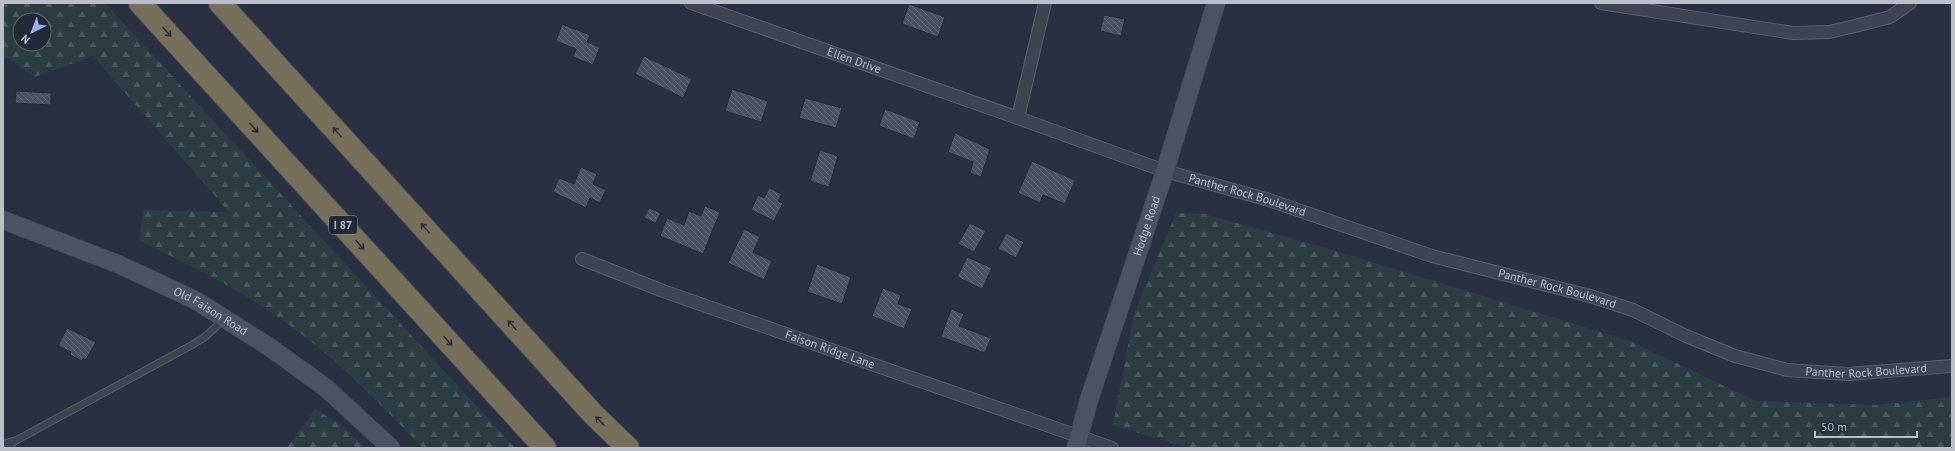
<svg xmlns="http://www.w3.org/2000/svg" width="1955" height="451" viewBox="0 0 1955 451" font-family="'PT Sans',sans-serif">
	<defs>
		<pattern id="forest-firs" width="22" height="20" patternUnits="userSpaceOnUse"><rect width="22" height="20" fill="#2b3d43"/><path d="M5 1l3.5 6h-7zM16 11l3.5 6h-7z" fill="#48575d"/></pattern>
		<pattern id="building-back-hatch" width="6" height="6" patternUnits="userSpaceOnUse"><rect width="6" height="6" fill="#485063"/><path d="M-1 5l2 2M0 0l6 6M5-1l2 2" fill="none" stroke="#606778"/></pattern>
	</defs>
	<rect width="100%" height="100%" fill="#293042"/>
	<path fill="url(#forest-firs)" fill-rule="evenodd" d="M3 3H105L515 448H423C375 398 327 349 269 311 230 284 182 262 139 240L143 210 229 212 93 56 34 77 9 58H3ZM20 20H44V44H20Z
		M1176 213 1204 214 1326 248 1630 341 1756 401 1877 405 1952 397V448H1188L1113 425 1134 314Z
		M315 409 343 426 365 448H287Z"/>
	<path fill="url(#building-back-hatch)" stroke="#242a39" d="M909 4 945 17 938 37 902 24Z
		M1104 15 1125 19 1121 36 1100 31Z
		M562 24 590 35 587 42 600 47 593 65 573 57 576 49 556 41Z
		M644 56 692 79 683 98 635 74Z
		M732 89 768 101 761 122 725 111Z
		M16 91 51 93V105L15 103Z
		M805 98 842 108 836 128 799 118Z
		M885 109 920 122 914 139 879 126Z
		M955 133 990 149 981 177 970 173 973 162 948 152Z
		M820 150 838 156 829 187 810 181Z
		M1032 161 1075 180 1065 204 1043 195 1040 203 1018 193Z
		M581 167 597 174 593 184 606 190 600 203 590 198 586 208 553 192 559 178 574 184Z
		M769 188 782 194 778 201 783 203 774 221 751 210 758 195 764 198Z
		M705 206 720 212 703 254 660 236 667 218 684 225 689 211 701 216Z
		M649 208 661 213 656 223 644 218Z
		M970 223 986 231 974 252 958 244Z
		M744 229 760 237 753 252 772 261 764 280 728 263Z
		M1006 233 1024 242 1016 258 998 249Z
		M967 257 992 268 982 289 957 277Z
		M817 264 851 277 842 304 807 292Z
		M883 288 901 295 898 304 912 309 904 329 872 316Z
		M951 309 964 314 959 326 991 338 985 353 941 337Z
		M67 328 96 342 86 360 83 358 82 361 70 355 71 352 58 346Z"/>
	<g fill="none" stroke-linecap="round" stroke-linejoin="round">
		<defs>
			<path id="lane" d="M3 444 13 441
				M8 448 15 441 192 345 205 337 224 319"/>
			<g id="street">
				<path id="s1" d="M691 3 1018 118 1045 3"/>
				<path d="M1601 3 1793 33 1829 32 1855 26 1890 17 1910 3"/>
				<path id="s2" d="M1018 118 1165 171 1269 200 1432 256 1590 296 1633 310 1686 336 1735 356 1787 370 1848 374 1952 366"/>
				<path id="s3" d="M582 259 663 291 1112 448"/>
			</g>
			<g id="secondary">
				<path id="s4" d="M3 220 118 264 195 300 268 346 326 388 391 448"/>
				<path id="s5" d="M1076 448 1088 403 1165 171 1216 3"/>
			</g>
			<path id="highway" d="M140 3 545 448
				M220 3 593 414 628 448"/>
		</defs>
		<use href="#lane" stroke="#585e6c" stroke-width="8"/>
		<use href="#street" stroke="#585e6c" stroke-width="14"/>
		<use href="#secondary" stroke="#474c5b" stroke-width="19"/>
		<use href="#highway" stroke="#454b59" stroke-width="24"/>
		<use href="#lane" stroke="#3d4351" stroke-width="6"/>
		<use href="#street" stroke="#3d4351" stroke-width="12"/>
		<use href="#secondary" stroke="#4b5264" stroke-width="17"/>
		<use href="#highway" stroke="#776f5a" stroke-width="22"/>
	</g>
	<defs><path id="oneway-shaft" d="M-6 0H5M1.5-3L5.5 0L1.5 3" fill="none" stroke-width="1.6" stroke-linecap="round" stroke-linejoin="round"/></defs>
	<g stroke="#2a2f3a">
		<use href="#oneway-shaft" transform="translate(167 32) rotate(48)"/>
		<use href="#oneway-shaft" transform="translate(254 128) rotate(48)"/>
		<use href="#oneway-shaft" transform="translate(337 132) rotate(-132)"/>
		<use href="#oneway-shaft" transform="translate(425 228) rotate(-132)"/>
		<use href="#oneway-shaft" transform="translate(360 245) rotate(48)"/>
		<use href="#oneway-shaft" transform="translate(512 325) rotate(-132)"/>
		<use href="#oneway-shaft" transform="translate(448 341) rotate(48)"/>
		<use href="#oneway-shaft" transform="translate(600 421) rotate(-135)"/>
	</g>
	<g text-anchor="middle" stroke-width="3" stroke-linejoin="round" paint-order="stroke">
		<rect fill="#212837" stroke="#8c929f" stroke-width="1" x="329" y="216" width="28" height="18" rx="3"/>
		<g font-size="11" font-weight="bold" fill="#babfcb">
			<text x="343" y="229">I 87</text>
		</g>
		<g font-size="12" fill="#babfcb" stroke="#212837">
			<text dy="4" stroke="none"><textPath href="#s1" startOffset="173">Ellen Drive</textPath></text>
			<text dy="4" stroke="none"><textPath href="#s2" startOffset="242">Panther Rock Boulevard</textPath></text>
			<text dy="4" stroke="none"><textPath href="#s5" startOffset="233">Hodge Road</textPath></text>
			<text dy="4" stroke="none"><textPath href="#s2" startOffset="566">Panther Rock Boulevard</textPath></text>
			<text dy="4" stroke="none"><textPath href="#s4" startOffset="227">Old Faison Road</textPath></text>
			<text dy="4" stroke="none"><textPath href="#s3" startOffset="264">Faison Ridge Lane</textPath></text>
			<text dy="4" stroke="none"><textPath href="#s2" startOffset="890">Panther Rock Boulevard</textPath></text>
		</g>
	</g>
	<rect width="1955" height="451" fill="none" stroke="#babfcb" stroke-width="8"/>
	<g transform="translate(32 32) rotate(222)"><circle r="19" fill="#212837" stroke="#5e6472"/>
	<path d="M0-3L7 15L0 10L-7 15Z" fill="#98b0f2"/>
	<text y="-6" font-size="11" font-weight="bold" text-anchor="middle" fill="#babfcb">N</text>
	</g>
	<path d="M1815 431v6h102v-6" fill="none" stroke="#babfcb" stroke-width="2"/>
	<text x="1821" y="431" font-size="12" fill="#babfcb" stroke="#212837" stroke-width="3" paint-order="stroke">50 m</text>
</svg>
